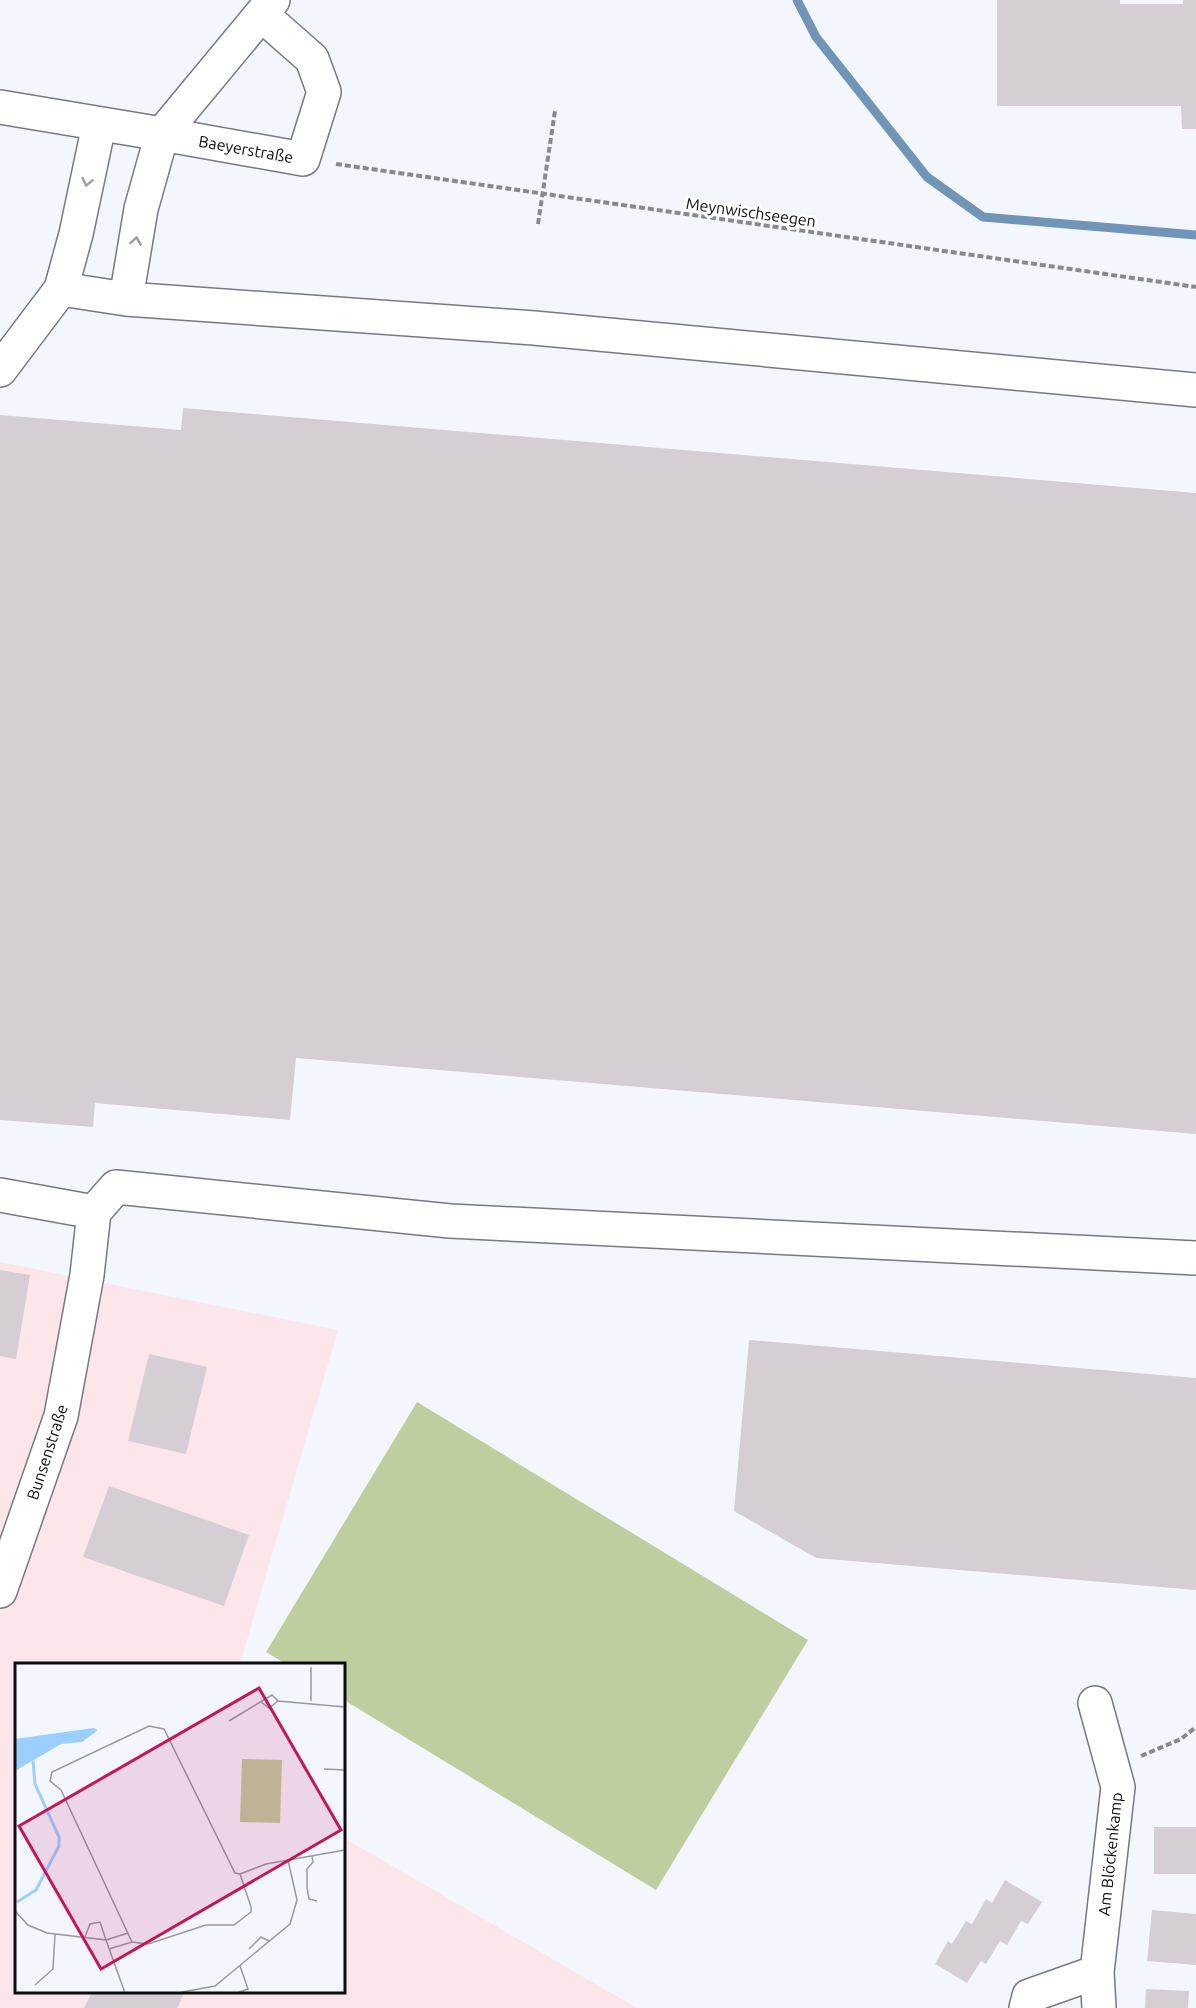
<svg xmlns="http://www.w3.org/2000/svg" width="1196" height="2008" viewBox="0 0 1196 2008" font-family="Ubuntu,sans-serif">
	<rect width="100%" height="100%" fill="#f4f6fe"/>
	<path fill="#fce6ea" d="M0 1262 338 1330 240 1664H16V1992H344V1838L637 2008H0Z"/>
	<path fill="#bece9e" d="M417 1402 808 1640 656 1890 344 1700V1664H286L266 1652Z"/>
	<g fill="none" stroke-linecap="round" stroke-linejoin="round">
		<path stroke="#7095b7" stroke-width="9" d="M797 0 816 37 927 177 983 217 1196 235"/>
	</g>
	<path fill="#d5ced4" d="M997 0H1120V4H1183V0H1196V129H1182L1181 106H997Z
		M183 408 1196 493V1134L296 1058 290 1120 95 1103 93 1127 0 1120V415L181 430Z
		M0 1270 30 1275 16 1359 0 1356Z
		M749 1340 1196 1378V1590L816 1558 734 1511Z
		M149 1354 207 1367 186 1454 128 1441Z
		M109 1486 249 1535 224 1606 83 1557Z
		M1154 1827H1196V1874H1154Z
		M1005 1880 1042 1902 1028 1924 1021 1921 1007 1945 1000 1941 986 1964 981 1961 967 1983 935 1964 948 1941 952 1944 966 1921 972 1924 986 1899 992 1903Z
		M1152 1910 1196 1914V1965L1147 1961Z
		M1146 1989 1189 1991 1188 2008H1145Z
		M92 1992H185L177 2008H84Z"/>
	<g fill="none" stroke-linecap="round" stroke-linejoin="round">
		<defs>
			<path id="minor" d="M0 107 162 134 273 0
				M61 289 76 234 99 125
				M126 299 141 209 162 134 303 159 324 92 312 59 262 15
				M0 370 61 289 126 299 534 328 1196 390
				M0 1195 94 1212 116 1187 450 1221 1196 1258
				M0 1591 61 1416 87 1275 94 1212
				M1095 1703 1118 1787 1097 1972 1099 2008
				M1026 2008 1029 1996 1097 1972"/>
		</defs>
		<use href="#minor" stroke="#777980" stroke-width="36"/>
		<path stroke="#88898e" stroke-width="4" stroke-dasharray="6 3" stroke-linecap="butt" d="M336 164 1196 287
			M538 224 555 111
			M1141 1756 1181 1739 1196 1727"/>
		<use href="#minor" stroke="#fff" stroke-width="33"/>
	</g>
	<defs><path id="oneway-chevron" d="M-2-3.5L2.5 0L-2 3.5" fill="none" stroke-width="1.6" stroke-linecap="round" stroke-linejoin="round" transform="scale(1.5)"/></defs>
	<g stroke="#9e9e9f">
		<use href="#oneway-chevron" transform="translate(87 182) rotate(102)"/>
		<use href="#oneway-chevron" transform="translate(136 241) rotate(-81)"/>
	</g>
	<g text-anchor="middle" stroke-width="6" stroke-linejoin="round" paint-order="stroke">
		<g font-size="16" fill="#0c0d0f" stroke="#fff">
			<text transform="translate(246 149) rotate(10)" y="6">Baeyerstraße</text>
			<text transform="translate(751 212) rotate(8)" y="6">Meynwischseegen</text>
			<text transform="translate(47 1452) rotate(-72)" y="6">Bunsenstraße</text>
			<text transform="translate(1110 1854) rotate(-84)" y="6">Am Blöckenkamp</text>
		</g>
	</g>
	<g transform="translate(15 1663)">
		<rect width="330" height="330" fill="#f4f6fe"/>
		<path d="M227 96 267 97 265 160 225 159Z" fill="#bece9e"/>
		<path d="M78 65 83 67 67 79 46 81 0 108V76Z" fill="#9bcfff"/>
		<path fill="none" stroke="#9bcfff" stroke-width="3" d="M2 239 21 227 44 183V174L20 121 18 98"/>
		<path fill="none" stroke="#97999e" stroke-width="1.5" d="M296 38V4M246 39 254 45 263 38M214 58 257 32 263 38 330 44M134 63 149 66 220 210 225 211 236 244V249L219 262H191L133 281 117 279 46 127 35 118 37 109ZM309 106 330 107M297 193 298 199 292 206V224L294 236 302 238M225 211 251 201 330 187M0 248 13 262 32 270 91 277 110 330M70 274 75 261 85 259 91 277 113 270M94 286 117 279M234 286 246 274 254 278M20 322 38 306 40 271M162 330 200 323 275 261 282 237 273 197M222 330 233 326 225 303"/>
		<path fill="#c2185b" fill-opacity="0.15" stroke="#c2185b" stroke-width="3" d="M244 25 326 167 86 306 4 163Z"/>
		<rect width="330" height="330" fill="none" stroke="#0c0d0f" stroke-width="3"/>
	</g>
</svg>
